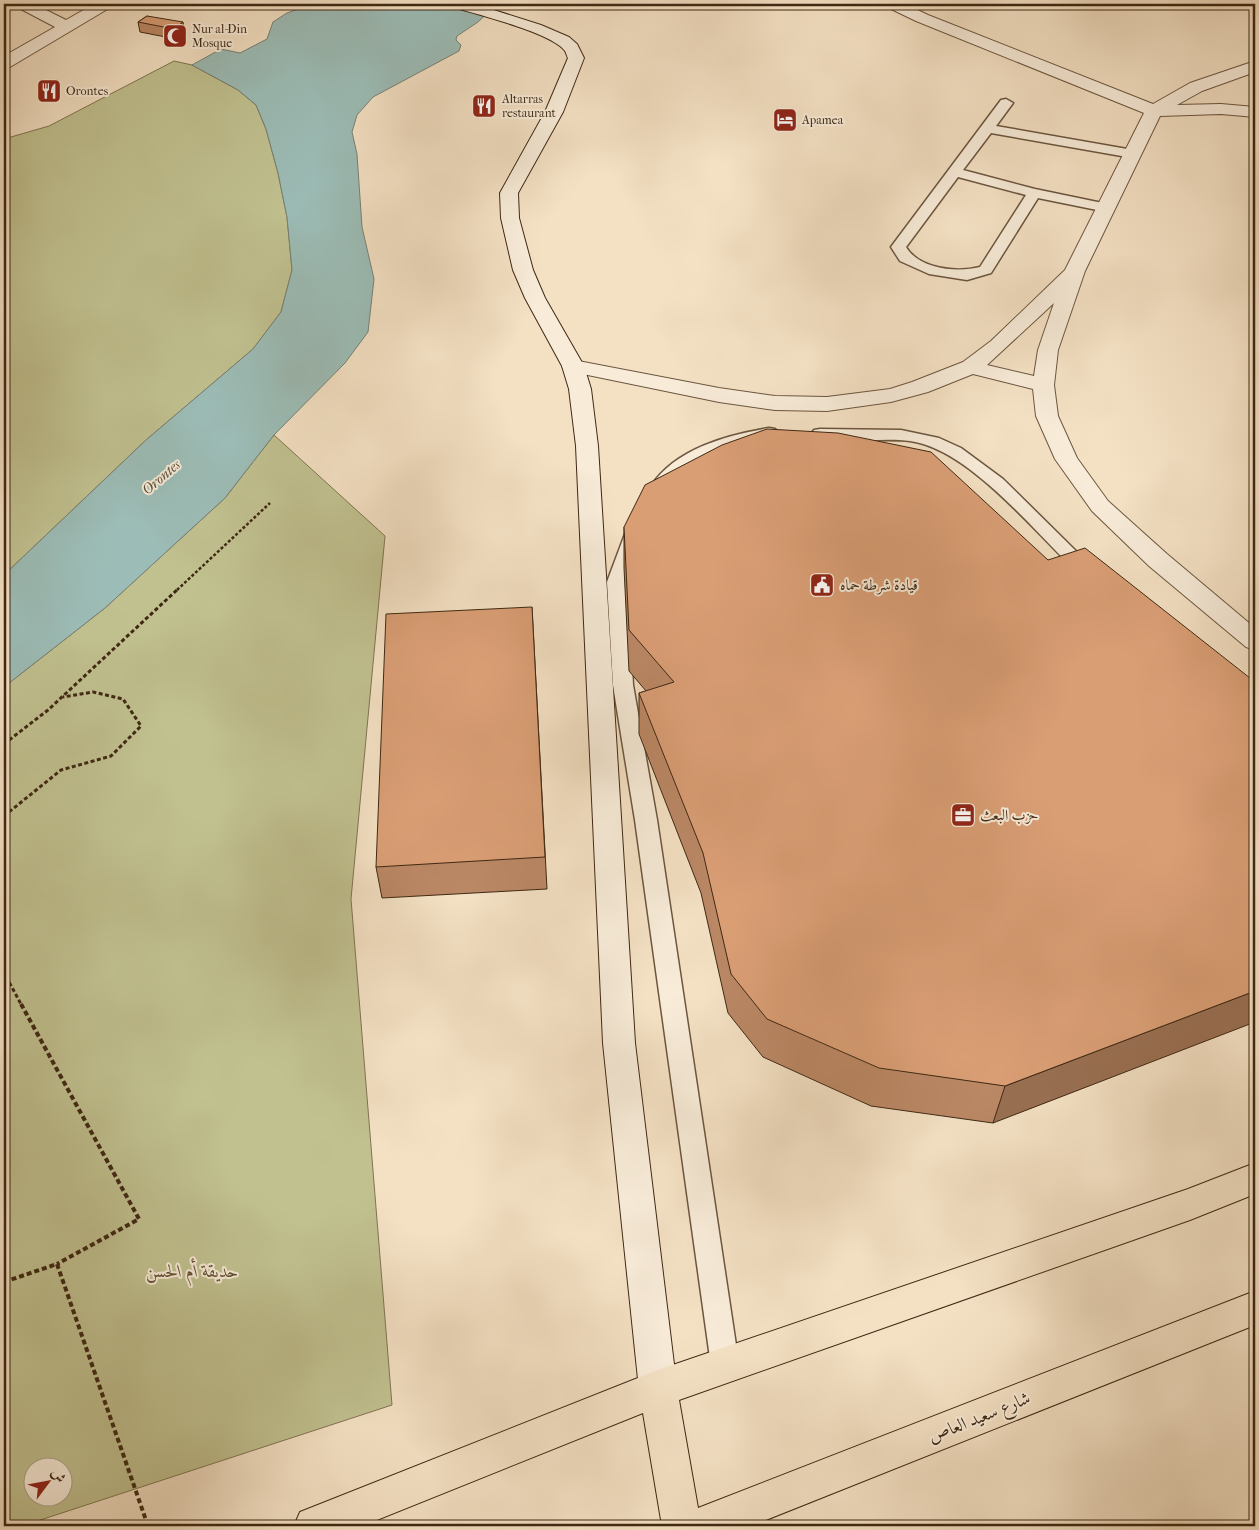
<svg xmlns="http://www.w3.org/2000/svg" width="1259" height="1530" viewBox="0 0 1259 1530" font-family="'IM FELL French Canon',Amiri,serif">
	<rect width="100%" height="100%" fill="#f4e1c4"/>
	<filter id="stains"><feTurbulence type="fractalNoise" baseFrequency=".004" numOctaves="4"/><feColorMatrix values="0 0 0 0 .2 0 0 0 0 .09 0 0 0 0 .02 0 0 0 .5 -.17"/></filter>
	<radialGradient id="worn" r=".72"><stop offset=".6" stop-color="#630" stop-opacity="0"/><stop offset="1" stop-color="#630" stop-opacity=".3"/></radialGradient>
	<path fill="#c1c190" stroke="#807452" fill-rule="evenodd" d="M174 61 192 65 238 90 256 105 266 129 278 173 287 217 292 270 281 312 253 349 146 440 4 575V139L49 126Z
		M274 435 385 536 351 899 392 1405 22 1526H4V687L105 608 225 498ZM32 1468H62V1498H32Z"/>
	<path fill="#9cbdb7" stroke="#778175" d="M312 4H497L478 22 457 36 456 40 461 45 459 51 373 97 357 115 352 132 357 154 362 227 374 279 368 332 345 363 274 435 225 498 105 608 4 687V575L146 440 253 349 281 312 292 270 287 217 278 173 266 129 256 105 238 90 192 65 221 49 240 53 267 39 273 22 287 13Z"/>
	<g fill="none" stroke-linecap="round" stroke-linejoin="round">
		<defs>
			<path id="service" d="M1006 99 1013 103 996 126 1133 150 1140 154 1133 158 991 133 963 170 1035 189 1112 205 1114 208 1112 211 1107 212 1038 198 991 273 967 280 929 274 900 261 891 247 1001 100ZM958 177 1026 195 980 267C957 273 919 269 906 247Z
				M769 428 775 429 778 433 775 437C745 444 718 450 692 467 679 476 669 494 654 490L651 486C676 448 728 435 769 428Z
				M820 429 901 430 939 438 961 448 1003 479 1079 554 1077 558 1070 560 1063 558C1026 521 964 448 910 441 879 437 843 445 814 438L811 434 814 430Z
				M634 528 641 530 643 534 627 582 633 685 657 820 739 1365 735 1375 725 1379 715 1375 711 1365 635 820 613 685 607 582 625 534 627 530Z"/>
			<path id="minor" d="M15 4H34L66 20 94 4H113L111 7 10 67 4 68V56L55 27 17 7Z
				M885 4H905L928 15 1153 104 1190 83 1255 61V72L1202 91 1177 105 1221 104 1255 107V117L1221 114 1160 116 1085 271 1058 350 1054 385 1058 416 1077 458 1108 501 1167 554 1255 628V650L1246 647 1149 566 1092 511 1055 459 1036 416 1033 389 973 374 928 392 891 402 827 411 775 410 719 402 573 372 565 371 562 366 565 361 573 360 719 388 775 396 827 397 890 389 912 382 963 362 991 341 1065 270 1144 113 916 21 887 7ZM1054 303 1038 350 1034 376 987 365Z"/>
			<path id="secondary" d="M451 4H475L541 25 569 37 577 44 584 58 563 112 518 193 519 218 533 270 545 298 584 366 591 389 598 446 635 1043 677 1389 671 1402 658 1408 645 1402 639 1389 603 1043 576 446 569 389 562 366 525 298 513 270 501 218 500 193 545 112 568 58C567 57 566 52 565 51 552 33 476 14 453 7Z"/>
			<path id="primary" d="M1255 1163V1194L1190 1220 679 1400 698 1508 1255 1291V1325L751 1526H662L643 1413 362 1526H294L300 1512 658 1370 1188 1189Z"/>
		</defs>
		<use href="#service" stroke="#6c563f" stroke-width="3"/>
		<use href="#minor" stroke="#6c563f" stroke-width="2"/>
		<use href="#secondary" stroke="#3f2813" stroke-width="2"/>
		<use href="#primary" stroke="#3f2813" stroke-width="2"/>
		<path stroke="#3f2813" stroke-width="2.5" stroke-dasharray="3 2" stroke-linecap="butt" d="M177 590 270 503"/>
		<path stroke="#3f2813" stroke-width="3" stroke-dasharray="4 2.5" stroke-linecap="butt" d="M4 744 48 710 178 589
			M4 816 61 770 111 756 141 726 123 699 93 692 63 697
			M4 985 9 982 22 1006"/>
		<path stroke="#3f2813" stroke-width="4" stroke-dasharray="5 3" stroke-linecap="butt" d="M21 1004 139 1219 57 1264
			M4 1282 57 1264 148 1526"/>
		<use href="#service" fill="#f8ecd9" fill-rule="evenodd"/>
		<use href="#minor" fill="#f8ecd9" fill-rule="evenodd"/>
		<use href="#secondary" fill="#f8ecd9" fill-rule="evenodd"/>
		<use href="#primary" fill="#f4e1c4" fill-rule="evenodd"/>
	</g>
	<path fill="#bb8865" stroke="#3f2813" d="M203 4H224L214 8Z
		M147 16 185 32 176 39 140 32 138 22Z
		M624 527 1048 560 1255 682 993 1123 871 1106 763 1057 728 1013 701 893 639 734V693L646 691 629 671 624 568Z
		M532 607 547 889 382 898 376 867Z"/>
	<path fill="#996f52" stroke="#3f2813" d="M213 4H224L214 8Z
		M183 22 185 32 176 39 174 29Z
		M1255 991V1022L993 1123 1005 1086Z"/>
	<path fill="#da9e75" stroke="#3f2813" d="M147 16 183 22 174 29 138 22Z
		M767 429 838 433 931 452 1048 560 1085 548 1255 682V991L1005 1086 879 1068 767 1019 731 974 703 853 639 693 674 682 629 630 624 527 645 485 722 445Z
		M532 607 545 857 376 867 386 614Z"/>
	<defs>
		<symbol id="mosque-square" viewBox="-11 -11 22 22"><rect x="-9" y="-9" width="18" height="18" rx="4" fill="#8f2418" stroke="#f8ecd9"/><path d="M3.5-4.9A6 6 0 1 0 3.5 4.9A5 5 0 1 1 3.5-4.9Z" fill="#fff"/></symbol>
		<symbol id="restaurant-square" viewBox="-11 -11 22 22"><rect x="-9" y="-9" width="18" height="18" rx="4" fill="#8f2418" stroke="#f8ecd9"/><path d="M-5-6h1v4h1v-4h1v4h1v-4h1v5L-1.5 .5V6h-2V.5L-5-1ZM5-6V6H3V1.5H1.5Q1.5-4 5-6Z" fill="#fff"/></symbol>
		<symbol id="hotel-square" viewBox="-11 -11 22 22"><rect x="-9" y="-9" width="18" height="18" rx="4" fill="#8f2418" stroke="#f8ecd9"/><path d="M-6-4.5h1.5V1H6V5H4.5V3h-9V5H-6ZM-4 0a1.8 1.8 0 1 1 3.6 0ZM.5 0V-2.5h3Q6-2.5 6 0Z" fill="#fff"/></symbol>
		<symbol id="civic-square" viewBox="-11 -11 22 22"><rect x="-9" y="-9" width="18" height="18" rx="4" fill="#8f2418" stroke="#f8ecd9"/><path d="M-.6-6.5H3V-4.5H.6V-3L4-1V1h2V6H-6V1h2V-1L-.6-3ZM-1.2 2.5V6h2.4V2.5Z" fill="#fff"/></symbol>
		<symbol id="office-square" viewBox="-11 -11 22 22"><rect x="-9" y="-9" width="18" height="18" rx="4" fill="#8f2418" stroke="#f8ecd9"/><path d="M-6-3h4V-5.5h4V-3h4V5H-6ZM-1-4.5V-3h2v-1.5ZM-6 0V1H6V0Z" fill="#fff"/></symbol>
	</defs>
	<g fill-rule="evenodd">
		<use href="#mosque-square" x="161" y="22" width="28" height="28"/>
		<use href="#restaurant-square" x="35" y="77" width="28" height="28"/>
		<use href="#restaurant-square" x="470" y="92" width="28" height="28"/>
		<use href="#hotel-square" x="771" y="106" width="28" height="28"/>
		<use href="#civic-square" x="808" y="571" width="28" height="28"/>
		<use href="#office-square" x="949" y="801" width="28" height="28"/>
	</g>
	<g text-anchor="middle" stroke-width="4" stroke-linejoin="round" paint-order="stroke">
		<g font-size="12" fill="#3f2813" stroke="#f8ecd9" text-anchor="start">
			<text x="192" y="33">Nur al-Din<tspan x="192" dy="14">Mosque</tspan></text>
			<text x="66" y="95">Orontes</text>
			<text x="502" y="103">Altarras<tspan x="502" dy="14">restaurant</tspan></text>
			<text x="802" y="124">Apamea</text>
		</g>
		<g font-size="14" font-style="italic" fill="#564d3c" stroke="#f8ecd9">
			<text transform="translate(161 477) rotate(-41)" y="5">Orontes</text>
		</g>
		<g font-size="15" fill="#3f2813" stroke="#f8ecd9" text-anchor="start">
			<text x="840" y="590">قيادة شرطة حماه</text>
			<text x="980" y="820">حزب البعث</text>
		</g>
		<g font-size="18" font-style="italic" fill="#604e32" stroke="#f8ecd9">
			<text x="192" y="1277">حديقة أم الحسن</text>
		</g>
		<g font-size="18" fill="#3f2813" stroke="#f8ecd9">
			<text transform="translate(979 1417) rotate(-22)" y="6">شارع سعيد العاص</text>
		</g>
	</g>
	<rect width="1259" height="1530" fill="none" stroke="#f4e1c4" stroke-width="20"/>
	<rect x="5" y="5" width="1249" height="1520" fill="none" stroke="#3f2813" stroke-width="2.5"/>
	<rect x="10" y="10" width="1239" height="1510" fill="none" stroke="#3f2813"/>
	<g transform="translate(48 1482) rotate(58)"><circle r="24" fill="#f8ecd9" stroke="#ae9e8a"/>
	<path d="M0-4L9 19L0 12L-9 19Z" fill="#8f2418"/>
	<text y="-8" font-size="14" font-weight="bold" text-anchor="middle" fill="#3f2813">ش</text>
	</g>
	<rect width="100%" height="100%" filter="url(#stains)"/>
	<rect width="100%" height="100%" fill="url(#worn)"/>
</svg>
